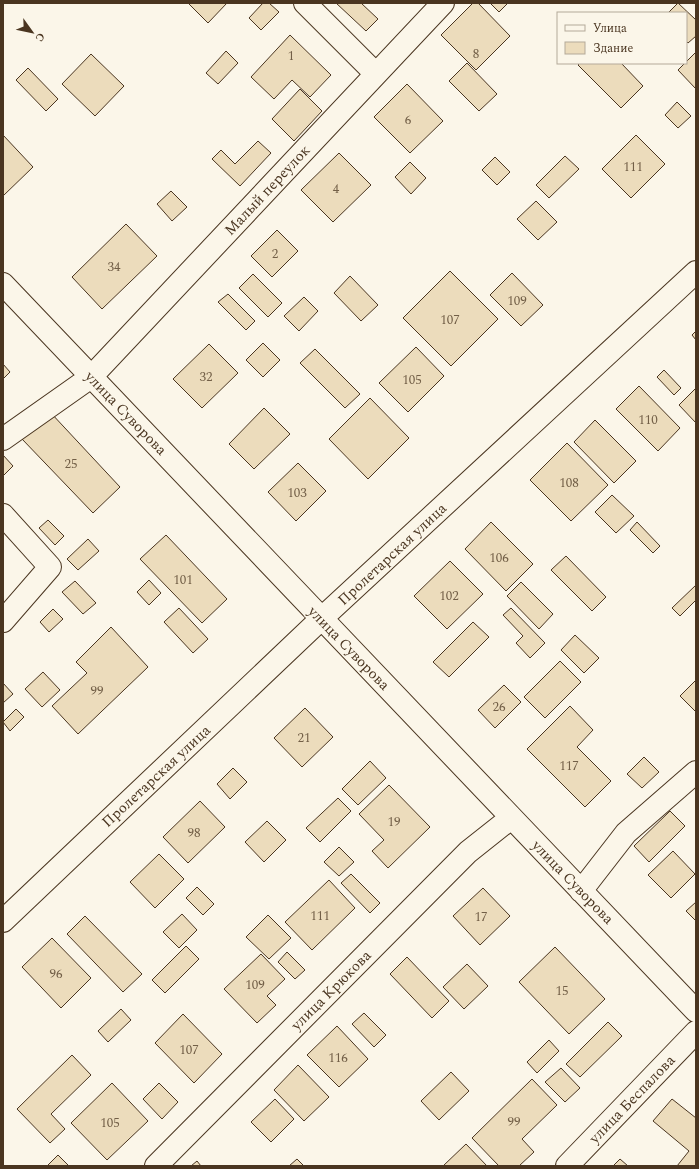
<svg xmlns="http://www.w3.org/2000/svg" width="699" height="1169" viewBox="0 0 699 1169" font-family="Spectral,serif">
	<rect width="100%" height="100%" fill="#fbf6e9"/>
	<path fill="#ecdcbc" stroke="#4a3520" d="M188 3H227L208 23Z
		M263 3H269L279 12 261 30 249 18Z
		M336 3H361L378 19 366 31Z
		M473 3H478L510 36 476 70 441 35Z
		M490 3H508L499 12Z
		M678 3 696 20V36L688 43 686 41V13H668Z
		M290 35 331 75 310 97 292 80 274 99 251 77Z
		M226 51 238 63 218 84 206 73Z
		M696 52V89L678 70Z
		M91 54 124 86 95 116 62 84Z
		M467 63 497 94 479 111 449 81Z
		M580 63H621L643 86 621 108 578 65Z
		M28 68 58 99 46 111 16 80Z
		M407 84 443 121 410 153 374 117Z
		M300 89 322 111 294 141 272 119Z
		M677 102 691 116 678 128 665 115Z
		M3 135 33 167 3 196Z
		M636 135 665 164 631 198 602 169Z
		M258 141 271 153 240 186 212 159 221 150 235 164Z
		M339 153 371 185 333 222 301 190Z
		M565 156 579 169 549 198 536 185Z
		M495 157 510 172 497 185 482 170Z
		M410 162 426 178 411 194 395 177Z
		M171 191 187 207 172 221 157 204Z
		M536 201 557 222 538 240 517 219Z
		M126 224 157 256 102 309 72 277Z
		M277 230 298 251 272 277 251 256Z
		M450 271 498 319 451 366 403 318Z
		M512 273 543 305 521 326 490 295Z
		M253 274 282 303 268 317 239 288Z
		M350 276 378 305 361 321 334 293Z
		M228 294 255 321 246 330 218 302Z
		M304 297 318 311 299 331 284 316Z
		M696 331V340L692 335Z
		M263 343 280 360 263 377 246 360Z
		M209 344 238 373 202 408 173 379Z
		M416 347 444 376 408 412 379 383Z
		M315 349 360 394 345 408 300 363Z
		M3 364 10 372 3 379Z
		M664 370 681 388 674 395 657 377Z
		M639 386 680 428 658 451 616 409Z
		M696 388V423L679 405Z
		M370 398 409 438 368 479 329 439Z
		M264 408 290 434 254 469 229 444Z
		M50 412 120 487 93 513 22 439Z
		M595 420 636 461 614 483 574 442Z
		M567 443 608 485 571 521 530 480Z
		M3 455 13 466 3 476Z
		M298 463 326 491 296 521 268 492Z
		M612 495 634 516 616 533 595 512Z
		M48 520 64 536 55 545 39 528Z
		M491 522 533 564 506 591 465 549Z
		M637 522 660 546 653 553 630 530Z
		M166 535 227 599 202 623 140 559Z
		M88 539 99 551 78 570 67 559Z
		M566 556 606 597 592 611 551 570Z
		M450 561 483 594 447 629 414 596Z
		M149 580 161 593 149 605 137 592Z
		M75 581 96 603 83 614 62 592Z
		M521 582 553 614 539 629 507 596Z
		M696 585V600L680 616 672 608Z
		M179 608 208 639 193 653 164 622Z
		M511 608 545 643 530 658 516 643 523 636 503 615Z
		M53 609 63 619 49 632 40 622Z
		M473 622 489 637 449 677 433 662Z
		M111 627 148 667 78 734 52 706 87 673 76 662Z
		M575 635 599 658 584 673 561 650Z
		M560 661 581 682 545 718 524 697Z
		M43 672 60 690 42 707 25 689Z
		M696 680V712L680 696Z
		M3 683 13 694 3 703Z
		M504 685 521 702 495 728 478 710Z
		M570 706 593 730 577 747 611 781 585 807 527 749Z
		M305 708 333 737 302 767 274 738Z
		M16 709 24 717 10 731 3 722Z
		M644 757 659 772 642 788 627 774Z
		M370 761 386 778 358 805 342 789Z
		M233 768 247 782 230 799 217 784Z
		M389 785 430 827 388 868 372 851 384 840 359 814Z
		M338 798 351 811 320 842 306 828Z
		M200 801 225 827 188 863 163 837Z
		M670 811 685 826 649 862 634 846Z
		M267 821 286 840 264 862 245 842Z
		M339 847 354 862 339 876 324 862Z
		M673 851 695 874 671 898 648 875Z
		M159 854 184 879 155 908 130 882Z
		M351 874 380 903 370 913 341 883Z
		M329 880 355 908 312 950 285 922Z
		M197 887 214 904 203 915 186 898Z
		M483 888 510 916 480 945 453 916Z
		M696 902V921L686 911Z
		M182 914 197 930 179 948 163 932Z
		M268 915 291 938 269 959 246 937Z
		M85 916 142 974 123 992 67 934Z
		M52 938 91 978 61 1008 22 967Z
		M186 946 199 959 165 993 152 980Z
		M555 947 605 999 569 1034 519 982Z
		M287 952 305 970 295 979 278 962Z
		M261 954 285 979 267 996 276 1005 257 1023 224 989Z
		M407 957 449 1001 432 1018 390 974Z
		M467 964 488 986 464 1009 443 987Z
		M121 1009 131 1020 108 1042 98 1031Z
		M364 1013 386 1035 374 1047 352 1024Z
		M183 1014 222 1054 194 1083 155 1043Z
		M608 1022 622 1036 580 1077 566 1064Z
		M337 1026 368 1059 339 1087 307 1055Z
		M549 1040 559 1051 537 1073 527 1062Z
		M72 1055 91 1075 51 1114 65 1129 50 1143 17 1109Z
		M298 1065 329 1097 304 1121 274 1090Z
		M561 1068 580 1088 565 1102 545 1082Z
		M451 1072 469 1091 439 1120 421 1101Z
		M532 1079 557 1105 522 1139 534 1152 519 1166H499L472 1138Z
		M112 1083 148 1121 107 1160 71 1123Z
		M159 1083 178 1102 162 1119 143 1099Z
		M275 1099 294 1119 271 1142 251 1122Z
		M672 1099 696 1118V1166H677L689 1151 653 1121Z
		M466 1144 487 1166H443Z
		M58 1155 69 1166H47Z
		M297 1159 304 1166H289Z
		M620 1159 628 1166H613Z
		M197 1161 201 1166H191Z"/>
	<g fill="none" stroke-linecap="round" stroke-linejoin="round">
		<defs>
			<path id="minor" d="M305 3 376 74
				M3 284 696 1011
				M3 439 91 377 443 3
				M3 515 50 567 3 621
				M581 891 626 833 696 772
				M3 921 321 619 696 272
				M156 1166 468 852 511 818
				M567 1166 696 1032"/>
		</defs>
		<use href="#minor" stroke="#4a3520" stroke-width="24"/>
		<use href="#minor" stroke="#fbf6e9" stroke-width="22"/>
	</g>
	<g text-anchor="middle" stroke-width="3" stroke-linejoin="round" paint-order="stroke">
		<g font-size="13" fill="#725f47">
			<text x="476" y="58">8</text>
			<text x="291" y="60">1</text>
			<text x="408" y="124">6</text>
			<text x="633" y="171">111</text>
			<text x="336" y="193">4</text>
			<text x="275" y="258">2</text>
			<text x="114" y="271">34</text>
			<text x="517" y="305">109</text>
			<text x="450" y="324">107</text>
			<text x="206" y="381">32</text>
			<text x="412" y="384">105</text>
			<text x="648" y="424">110</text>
			<text x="71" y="468">25</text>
			<text x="569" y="487">108</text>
			<text x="297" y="497">103</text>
			<text x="499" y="562">106</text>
			<text x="183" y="584">101</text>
			<text x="449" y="600">102</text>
			<text x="97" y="695">99</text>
			<text x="499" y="711">26</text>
			<text x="304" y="742">21</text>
			<text x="569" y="770">117</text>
			<text x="394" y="826">19</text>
			<text x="194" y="837">98</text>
			<text x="320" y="920">111</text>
			<text x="481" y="921">17</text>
			<text x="56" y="978">96</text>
			<text x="255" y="989">109</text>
			<text x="562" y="995">15</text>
			<text x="189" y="1054">107</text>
			<text x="338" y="1062">116</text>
			<text x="514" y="1126">99</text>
			<text x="110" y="1127">105</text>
		</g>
		<g font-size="15" fill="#4a3520" stroke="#fbf6e9">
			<text transform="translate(267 190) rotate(-47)" y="5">Малый переулок</text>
			<text transform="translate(126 413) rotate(46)" y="5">улица Суворова</text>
			<text transform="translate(392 554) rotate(-43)" y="5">Пролетарская улица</text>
			<text transform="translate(349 648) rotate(46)" y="5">улица Суворова</text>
			<text transform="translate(156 776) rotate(-43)" y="5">Пролетарская улица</text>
			<text transform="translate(573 882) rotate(46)" y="5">улица Суворова</text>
			<text transform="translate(331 990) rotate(-45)" y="5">улица Крюкова</text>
			<text transform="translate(632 1099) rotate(-46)" y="5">улица Беспалова</text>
		</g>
	</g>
	<rect width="699" height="1169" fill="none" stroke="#4a3520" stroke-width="8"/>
	<rect x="557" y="12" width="130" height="52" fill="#fbf6e9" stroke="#b4a999"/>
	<rect x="565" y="25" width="20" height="6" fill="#fbf6e9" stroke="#b4a999"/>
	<text x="593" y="32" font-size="12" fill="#4a3520">Улица</text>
	<rect x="565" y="42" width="20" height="12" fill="#ecdcbc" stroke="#b4a999"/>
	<text x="593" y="52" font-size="12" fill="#4a3520">Здание</text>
	<g transform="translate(32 32) rotate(123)" stroke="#fbf6e9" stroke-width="3" paint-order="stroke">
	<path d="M0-3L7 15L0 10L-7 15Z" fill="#4a3520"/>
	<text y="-6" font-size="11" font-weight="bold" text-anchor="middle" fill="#4a3520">С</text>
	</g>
</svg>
